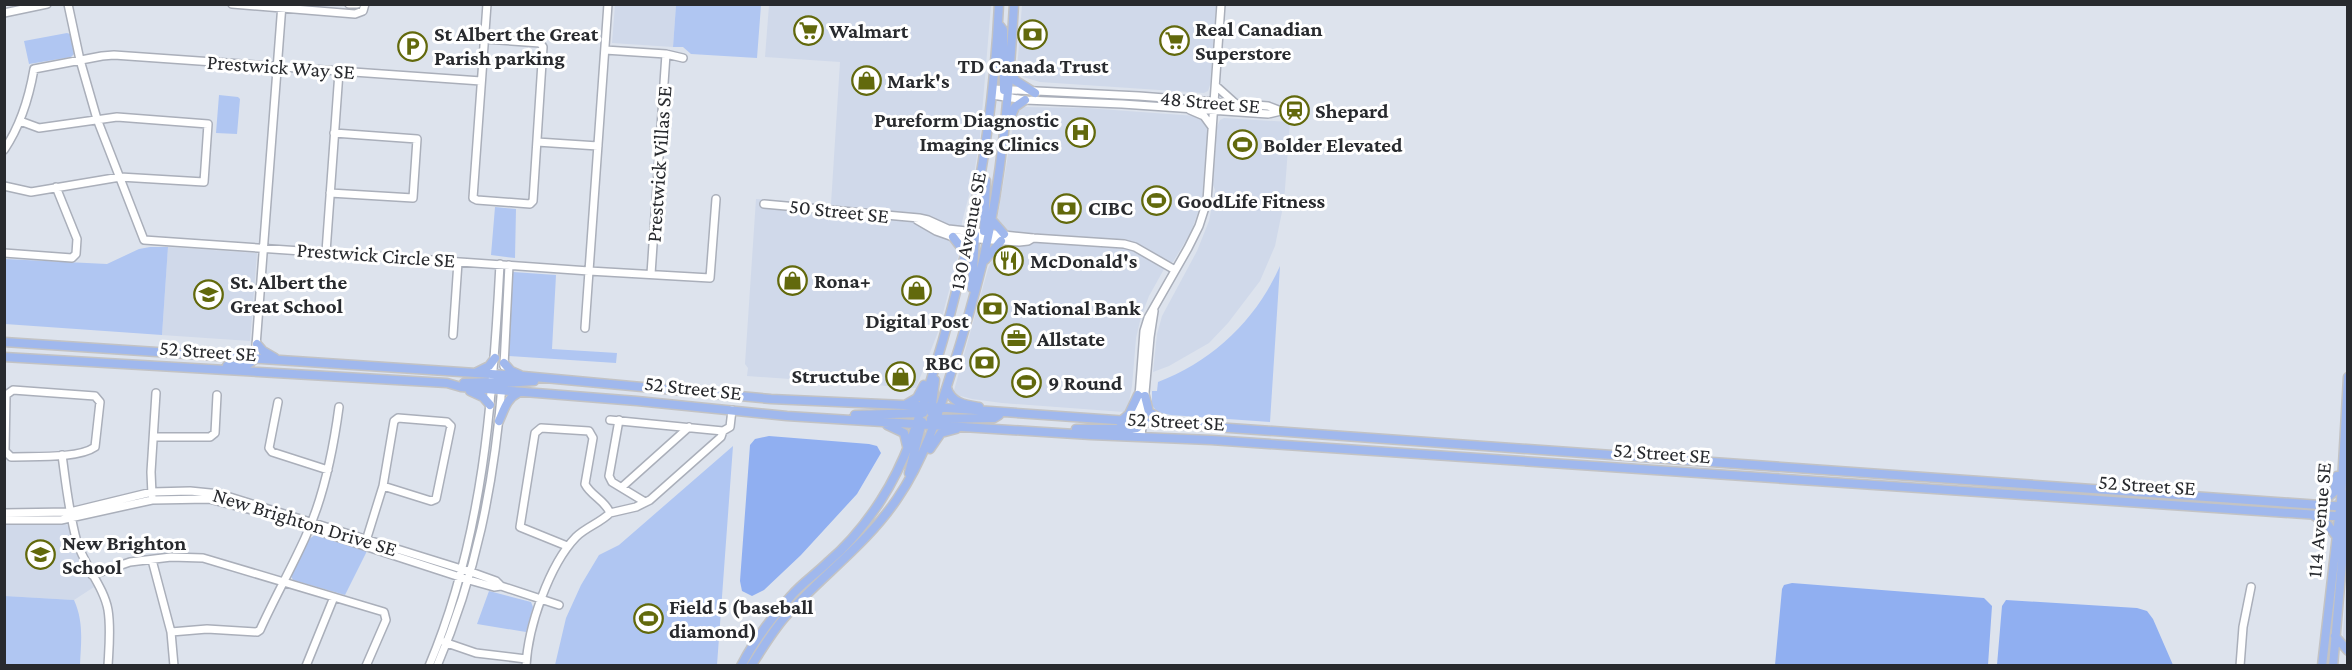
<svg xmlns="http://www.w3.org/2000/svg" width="2352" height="670" viewBox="0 0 2352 670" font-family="'Crimson Pro',serif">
	<rect width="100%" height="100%" fill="#dde3ed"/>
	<path fill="#d0d9ea" d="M615 5H676L673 47 612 43Z
		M769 5H991L980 137 973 180 962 222 960 249 938 332 916 388 747 376 748 368 745 364 756 199 831 204 840 62 765 57Z
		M1022 5H1216L1210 85 1208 91 1204 93 1040 82 1023 77 1017 69Z
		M1023 107 1086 108 1196 116 1203 120 1208 126 1202 201 1191 232 1173 262H1168L1149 296 1141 317 1136 338 1132 386 1129 402 1124 412 1002 403 972 399 953 394 988 269 997 248V221L1011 137 1016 114Z
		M1224 118 1290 122 1284 202 1275 246 1260 281 1228 323 1209 343 1169 366 1153 372 1157 334 1162 316 1197 251 1209 221 1215 190 1213 185 1217 127 1220 120Z
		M168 247 257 253 250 341 162 335Z
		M66 524 70 528 82 566 94 587 74 600 5 596 4 525Z
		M2347 576V643L2343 639V633Z"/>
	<path fill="#b0c6f2" d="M676 5H761L757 58 691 54 683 47H673Z
		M67 33 70 34 74 54 71 57 29 64 24 41Z
		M219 95 238 97 240 99 237 134 216 133Z
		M495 207 516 209 515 258 491 255Z
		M150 247H168L162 335 5 324V259L107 264 139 249Z
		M1280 266 1270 422 1171 415 1157 412 1152 405V391H1157L1158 382C1213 361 1256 320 1280 266Z
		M513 272 556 275 552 349 617 353 616 363 509 356Z
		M733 446 717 665H555L566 618 581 585 599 555 619 545Z
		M315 535 367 551 345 595 293 580 291 576 309 539Z
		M489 591 531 602 533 607 526 632 477 624Z
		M5 596 74 600C84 622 81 642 80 665H5Z"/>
	<path fill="#90aff1" d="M769 436 869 444 877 446 881 453 857 494 801 555 764 590 752 596 742 591 740 581 750 445 755 439Z
		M1792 583 1984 598 1992 606 1988 665H1775L1782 589 1784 585Z
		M2006 600 2137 608 2147 611 2153 619 2173 665H1997L2002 606Z"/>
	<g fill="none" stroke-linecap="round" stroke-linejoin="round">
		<defs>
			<path id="minor" d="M68 4 80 60 97 119 144 240 589 271 608 4
				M232 4 355 14 363 11 365 4
				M349 4H357
				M4 13 47 4
				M485 39 540 43 543 47 533 201 530 204 477 200 473 198 487 4
				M605 50 666 54 683 58
				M1216 86 1236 104
				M993 89 1139 96 1268 106 1281 111
				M992 95 1025 100 1122 104 1268 114 1281 111
				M1190 110 1204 116 1212 127
				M537 142 598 146
				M4 150C21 125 29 98 34 69L102 56 114 55 481 81
				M4 186 31 192 120 177 204 182 208 124 117 117 39 128 20 121
				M330 193 413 198 417 139 334 133
				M764 204 919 218 928 220 948 229 1033 238 1124 244 1135 247 1175 270
				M917 220 936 231 953 237 1019 242 1028 241 1033 238
				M326 252 339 72
				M4 253 72 258 76 254 77 239 56 187
				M651 274 666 54
				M585 328 589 271 710 278 716 199
				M453 335 458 262
				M255 359 282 4
				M504 366 509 265
				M13 390 95 396 100 402 95 447C78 459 33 456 11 457L5 451 6 395Z
				M278 402 269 448 272 452 328 470
				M619 420 609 476 612 482 645 502
				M723 431 730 427 732 410
				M1136 436 1144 331 1148 318 1188 248 1199 226 1207 201 1221 4
				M154 437H210L215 433 217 395
				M1141 437 1150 337 1154 311
				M62 455C66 484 69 514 77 542 84 565 104 587 108 610 111 628 109 647 108 666
				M622 487 689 427
				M152 495 151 472 156 393
				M4 513 70 512 152 492 190 491 220 494 471 572 496 581 501 586 559 605
				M610 513 636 507 650 500 721 437 723 431 610 420
				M4 520H61L152 500 209 499 260 512 469 580 494 587 501 586
				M365 544 383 486 394 421 398 418 447 422 451 426 436 499 431 501 383 486
				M152 560 171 632 174 666
				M92 575 130 562 171 557 203 558 384 612 386 620 366 666
				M171 632 207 629 257 632 260 630C274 599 291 569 305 538 324 497 333 452 339 407
				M444 642 476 653 526 659
				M306 666 334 597
				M429 666C483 538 493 400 500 264
				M437 666C476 575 494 484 502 386
				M526 666C528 627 549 565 576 537 586 527 600 523 610 513 605 500 591 496 585 484L593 438 589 431 541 428 535 433 520 527 567 546
				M2240 666 2243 627 2251 587"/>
			<path id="major" d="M1000 26 1003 30 1004 90
				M1010 72 1016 81 1035 93
				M1008 123 1015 107 1025 100
				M991 219 1004 234
				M984 231 986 181
				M953 237 966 254
				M985 260 1001 241
				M972 288 975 235
				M4 342 523 376 771 399 904 405 2348 507
				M257 344 263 351 275 358
				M4 357 447 383 461 387 637 401 787 416 1091 435 1211 440 2348 517
				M504 363 511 371 520 375
				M227 366 247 365 255 359
				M477 372 489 366 495 358
				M464 383 492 382 501 377
				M947 388C951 403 966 405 979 407
				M492 389 503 383 534 381
				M470 391 483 397 490 405
				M1145 396 1149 412 1166 422
				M905 405 917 398 924 385
				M931 412 935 380
				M855 415 923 413
				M931 419 994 418 999 415
				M499 421C504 410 507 398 518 393
				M1120 422 1129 414 1138 395
				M887 425 904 433 907 446
				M1076 429H1129L1137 428 1142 423
				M930 449 941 433 956 429
				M909 473 922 422
				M2320 504 2334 492 2337 476
				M2313 515 2328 525 2336 536
				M2335 636 2348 651
				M741 666C754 641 772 617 791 596 802 583 816 574 828 562 848 545 867 522 881 500 907 460 920 415 934 370 971 251 993 130 999 4
				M751 666C762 649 772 632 785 617 821 576 866 545 897 499 924 460 938 415 952 370 963 336 973 301 982 265 1002 180 1009 92 1014 4
				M2322 666 2341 500 2348 377
				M2333 666 2348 494"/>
		</defs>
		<use href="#minor" stroke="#aaafba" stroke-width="10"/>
		<use href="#major" stroke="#c3c3c4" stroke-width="11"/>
		<use href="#minor" stroke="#fff" stroke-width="7"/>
		<use href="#major" stroke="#a0b8ed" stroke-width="8"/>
	</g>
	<defs>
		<symbol id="supermarket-ring" viewBox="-11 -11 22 22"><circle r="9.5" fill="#fff" stroke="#62690c" stroke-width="1.5"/><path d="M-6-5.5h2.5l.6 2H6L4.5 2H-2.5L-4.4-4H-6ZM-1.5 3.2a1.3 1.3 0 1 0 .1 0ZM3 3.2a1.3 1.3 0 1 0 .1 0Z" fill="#62690c"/></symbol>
		<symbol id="bank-ring" viewBox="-11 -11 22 22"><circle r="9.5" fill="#fff" stroke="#62690c" stroke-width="1.5"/><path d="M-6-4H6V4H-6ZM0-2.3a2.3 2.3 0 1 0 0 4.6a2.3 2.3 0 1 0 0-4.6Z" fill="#62690c"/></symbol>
		<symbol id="parking-ring" viewBox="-11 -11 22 22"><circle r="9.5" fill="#fff" stroke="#62690c" stroke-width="1.5"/><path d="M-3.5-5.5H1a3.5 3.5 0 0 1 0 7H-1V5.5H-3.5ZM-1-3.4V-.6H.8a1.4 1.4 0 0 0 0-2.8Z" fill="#62690c"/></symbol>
		<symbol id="shop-ring" viewBox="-11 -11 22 22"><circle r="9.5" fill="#fff" stroke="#62690c" stroke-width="1.5"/><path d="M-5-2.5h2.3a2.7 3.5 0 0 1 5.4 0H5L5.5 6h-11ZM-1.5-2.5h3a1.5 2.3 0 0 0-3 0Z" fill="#62690c"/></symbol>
		<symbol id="station-ring" viewBox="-11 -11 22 22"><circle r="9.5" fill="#fff" stroke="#62690c" stroke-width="1.5"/><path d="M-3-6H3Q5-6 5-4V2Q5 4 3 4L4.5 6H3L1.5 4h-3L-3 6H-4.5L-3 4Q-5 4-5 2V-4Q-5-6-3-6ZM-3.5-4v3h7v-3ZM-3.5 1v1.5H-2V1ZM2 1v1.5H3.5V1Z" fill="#62690c"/></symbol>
		<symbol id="hospital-ring" viewBox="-11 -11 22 22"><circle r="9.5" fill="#fff" stroke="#62690c" stroke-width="1.5"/><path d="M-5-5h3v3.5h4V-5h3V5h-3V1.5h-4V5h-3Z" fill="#62690c"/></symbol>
		<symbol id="stadium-ring" viewBox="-11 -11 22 22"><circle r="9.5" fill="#fff" stroke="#62690c" stroke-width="1.5"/><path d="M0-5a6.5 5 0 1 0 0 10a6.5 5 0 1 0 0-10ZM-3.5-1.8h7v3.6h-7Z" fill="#62690c"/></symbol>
		<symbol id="restaurant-ring" viewBox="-11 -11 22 22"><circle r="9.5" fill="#fff" stroke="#62690c" stroke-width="1.5"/><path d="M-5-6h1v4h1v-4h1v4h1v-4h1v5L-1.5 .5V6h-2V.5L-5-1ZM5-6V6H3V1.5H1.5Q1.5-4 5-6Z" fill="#62690c"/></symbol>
		<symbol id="school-ring" viewBox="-11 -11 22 22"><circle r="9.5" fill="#fff" stroke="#62690c" stroke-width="1.5"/><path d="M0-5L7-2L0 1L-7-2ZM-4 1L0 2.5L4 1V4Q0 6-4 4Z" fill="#62690c"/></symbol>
		<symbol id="office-ring" viewBox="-11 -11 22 22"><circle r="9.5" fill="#fff" stroke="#62690c" stroke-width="1.5"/><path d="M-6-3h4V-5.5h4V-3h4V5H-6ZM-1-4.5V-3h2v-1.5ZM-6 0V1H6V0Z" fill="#62690c"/></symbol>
	</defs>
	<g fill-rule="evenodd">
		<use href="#supermarket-ring" x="792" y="14" width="33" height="33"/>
		<use href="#bank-ring" x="1016" y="18" width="33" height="33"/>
		<use href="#supermarket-ring" x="1158" y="24" width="33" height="33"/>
		<use href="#parking-ring" x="396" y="30" width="33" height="33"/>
		<use href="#shop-ring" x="850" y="64" width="33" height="33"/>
		<use href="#station-ring" x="1278" y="94" width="33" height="33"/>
		<use href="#hospital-ring" x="1064" y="116" width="33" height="33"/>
		<use href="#stadium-ring" x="1226" y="128" width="33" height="33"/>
		<use href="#stadium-ring" x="1140" y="184" width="33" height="33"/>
		<use href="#bank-ring" x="1050" y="192" width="33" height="33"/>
		<use href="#restaurant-ring" x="992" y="244" width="33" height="33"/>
		<use href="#shop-ring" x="776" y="264" width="33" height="33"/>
		<use href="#shop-ring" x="900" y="274" width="33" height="33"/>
		<use href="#school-ring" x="192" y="278" width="33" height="33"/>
		<use href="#bank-ring" x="976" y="292" width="33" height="33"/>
		<use href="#office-ring" x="1000" y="322" width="33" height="33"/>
		<use href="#bank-ring" x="968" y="346" width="33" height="33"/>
		<use href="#shop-ring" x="884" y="360" width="33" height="33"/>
		<use href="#stadium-ring" x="1010" y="366" width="33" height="33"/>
		<use href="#school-ring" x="24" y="538" width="33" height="33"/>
		<use href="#stadium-ring" x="632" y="602" width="33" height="33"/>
	</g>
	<g text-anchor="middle" stroke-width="6" stroke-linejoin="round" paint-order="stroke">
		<g font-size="21" font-weight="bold" fill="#282a2e" stroke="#fff" text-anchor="start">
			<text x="1195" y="36">Real Canadian<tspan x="1195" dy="24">Superstore</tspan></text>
			<text x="829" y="38">Walmart</text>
			<text x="434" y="41">St Albert the Great<tspan x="434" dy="24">Parish parking</tspan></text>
			<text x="1033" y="73" text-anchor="middle">TD Canada Trust</text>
			<text x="887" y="88">Mark's</text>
			<text x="1315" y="118">Shepard</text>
			<text x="1059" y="127" text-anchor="end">Pureform Diagnostic<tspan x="1059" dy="24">Imaging Clinics</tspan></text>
			<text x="1263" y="152">Bolder Elevated</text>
			<text x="1177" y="208">GoodLife Fitness</text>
			<text x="1088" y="215">CIBC</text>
			<text x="1030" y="268">McDonald's</text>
			<text x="814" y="288">Rona+</text>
			<text x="230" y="289">St. Albert the<tspan x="230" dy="24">Great School</tspan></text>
			<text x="1013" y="315">National Bank</text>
			<text x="917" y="328" text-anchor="middle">Digital Post</text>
			<text x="1037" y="346">Allstate</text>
			<text x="963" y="370" text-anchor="end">RBC</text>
			<text x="880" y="383" text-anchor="end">Structube</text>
			<text x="1048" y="390">9 Round</text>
			<text x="62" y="550">New Brighton<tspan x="62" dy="24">School</tspan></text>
			<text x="669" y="614">Field 5 (baseball<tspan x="669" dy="24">diamond)</tspan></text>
		</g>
		<g font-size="21" fill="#282a2e" stroke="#fff">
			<text transform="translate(281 67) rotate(4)" y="7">Prestwick Way SE</text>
			<text transform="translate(1210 102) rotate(5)" y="7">48 Street SE</text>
			<text transform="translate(659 164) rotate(-86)" y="7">Prestwick Villas SE</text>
			<text transform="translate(839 211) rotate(6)" y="7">50 Street SE</text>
			<text transform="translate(968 231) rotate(-79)" y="7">130 Avenue SE</text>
			<text transform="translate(376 255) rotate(4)" y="7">Prestwick Circle SE</text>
			<text transform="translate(208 351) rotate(4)" y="7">52 Street SE</text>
			<text transform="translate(693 388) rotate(6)" y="7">52 Street SE</text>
			<text transform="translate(1176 421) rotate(3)" y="7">52 Street SE</text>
			<text transform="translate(1662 453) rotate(4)" y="7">52 Street SE</text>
			<text transform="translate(2147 485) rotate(4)" y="7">52 Street SE</text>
			<text transform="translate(2319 520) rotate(-85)" y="7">114 Avenue SE</text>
			<text transform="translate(305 522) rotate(17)" y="7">New Brighton Drive SE</text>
		</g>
	</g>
	<rect width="2352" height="670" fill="none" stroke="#282a2e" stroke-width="12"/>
</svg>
